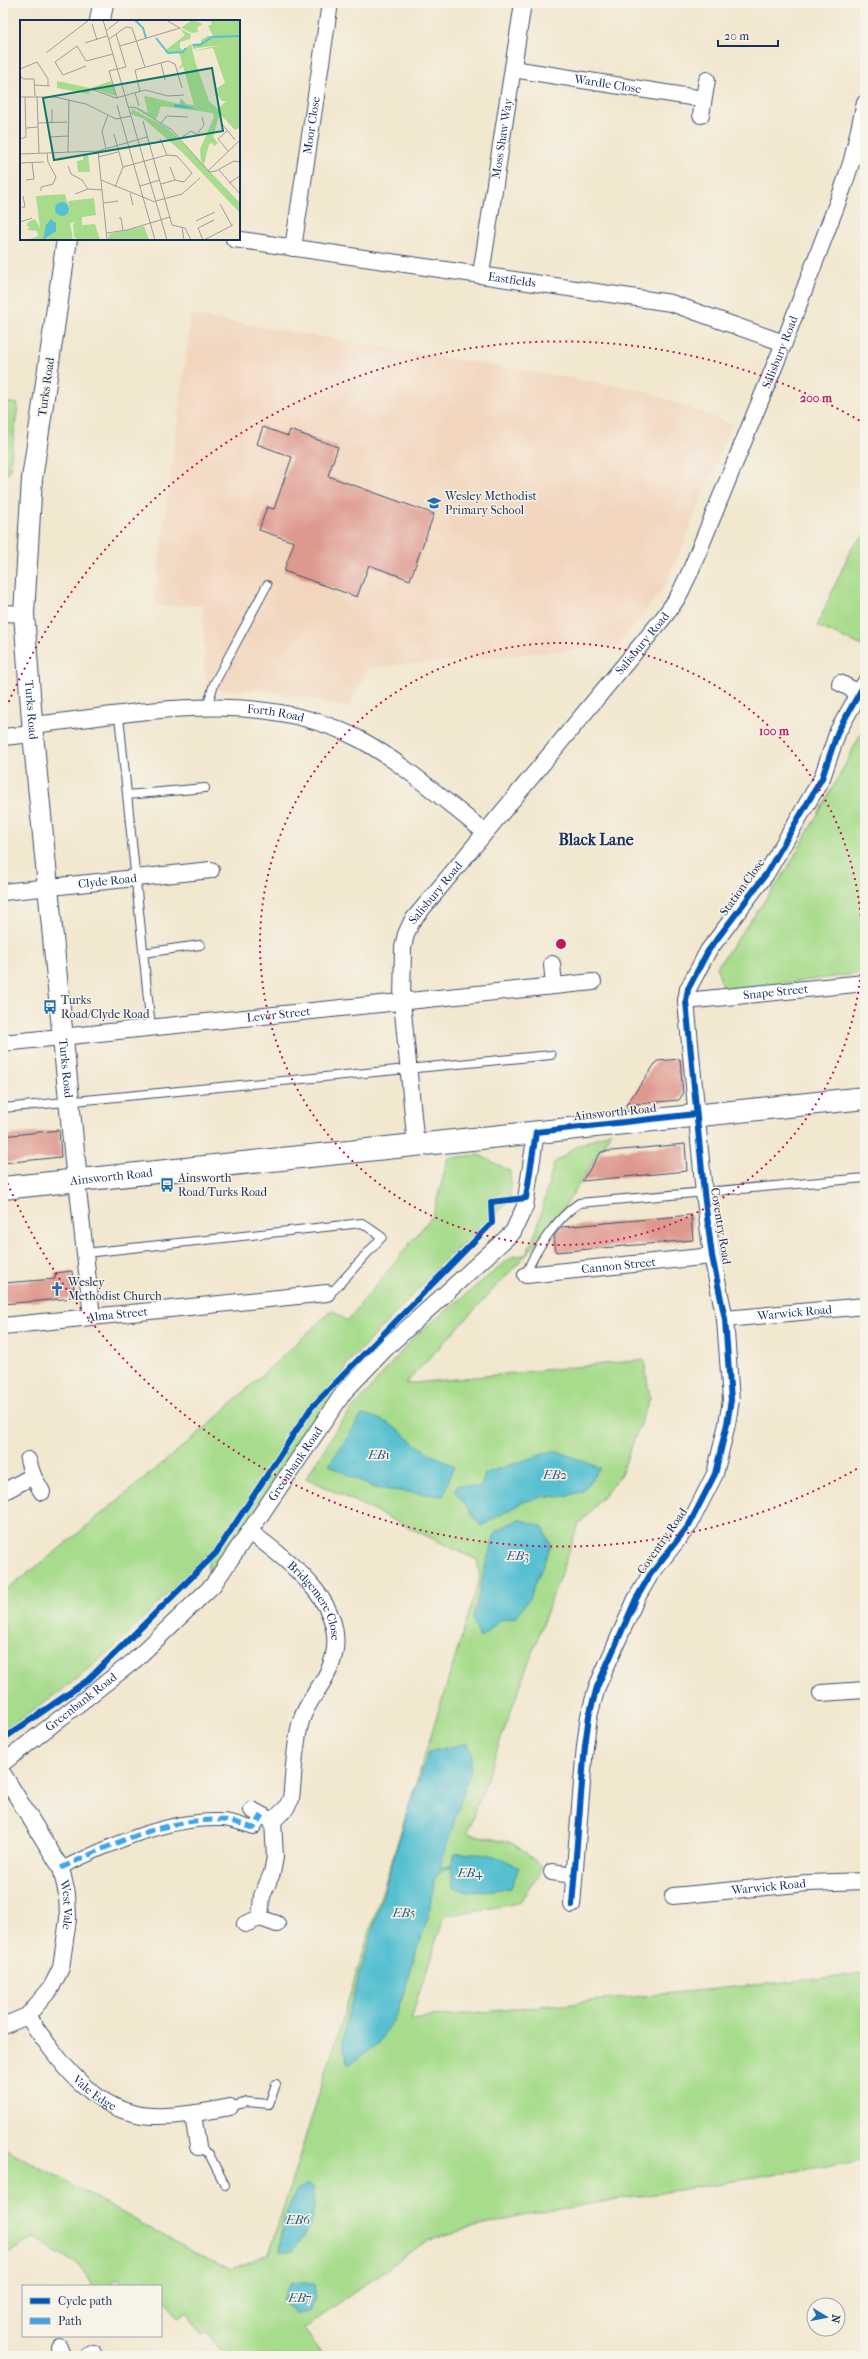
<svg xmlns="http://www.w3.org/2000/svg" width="868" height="2359" viewBox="0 0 868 2359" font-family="'IM FELL French Canon',serif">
	<rect width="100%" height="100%" fill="#f7f3e8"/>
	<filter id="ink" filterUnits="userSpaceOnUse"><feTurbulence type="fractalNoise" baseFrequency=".025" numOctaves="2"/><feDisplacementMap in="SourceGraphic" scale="8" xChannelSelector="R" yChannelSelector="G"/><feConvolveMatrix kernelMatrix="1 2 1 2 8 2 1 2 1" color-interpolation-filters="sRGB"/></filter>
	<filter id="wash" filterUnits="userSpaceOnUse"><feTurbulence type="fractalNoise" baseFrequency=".012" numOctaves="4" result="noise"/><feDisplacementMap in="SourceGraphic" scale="16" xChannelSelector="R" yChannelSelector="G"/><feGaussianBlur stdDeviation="0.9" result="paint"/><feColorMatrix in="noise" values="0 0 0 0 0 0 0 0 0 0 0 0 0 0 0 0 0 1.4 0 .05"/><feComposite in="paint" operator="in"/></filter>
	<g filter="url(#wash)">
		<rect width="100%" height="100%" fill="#f2e7cf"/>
		<path fill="#f2d5bd" d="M191 315 642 390 732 424 668 582 618 646 368 668 349 708 305 698 257 690H205L203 606H154Z"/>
		<path fill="#a7dc8c" stroke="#618675" d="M3 402 18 404 9 473H3Z
			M865 534V647L817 626 851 549Z
			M865 725V973L723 991 717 967 786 871 842 771Z
			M612 1131 553 1226 405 1384 644 1360 650 1398 621 1474 578 1526 467 1833 514 1844 543 1867 519 1903 444 1916 411 2019 865 1974V2160L523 2215 429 2239 304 2328 322 2356H223L208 2332 201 2335 188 2312 178 2318 161 2293V2286H124L118 2278 106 2286H93L80 2266 34 2238 3 2256V2147L206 2259 231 2269 269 2254 480 1578 477 1560 306 1478 339 1425 414 1337 513 1256 526 1255 537 1229 554 1163 577 1146Z
			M479 1155 510 1171V1200L450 1256 346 1365 342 1382 249 1519 208 1572 207 1554 119 1643 80 1676 3 1733V1592L53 1554 206 1427 332 1310 347 1321 433 1215 448 1158Z"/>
		<path fill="#56c0d1" stroke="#387898" d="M362 1415C384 1417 397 1429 413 1442 425 1452 441 1458 454 1466L443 1496 374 1488 329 1465Z
			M555 1450 600 1468 582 1492 560 1497 546 1496 523 1502 481 1526 455 1491 458 1485 480 1488 486 1473Z
			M519 1519 542 1526 551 1545 530 1597 516 1617 502 1619 480 1638 473 1618 487 1559 496 1531Z
			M468 1743 472 1753 471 1769 440 1867 451 1866 455 1854C483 1851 494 1854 519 1867L511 1888 473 1892 453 1888 451 1866 439 1873 433 1882 429 1915 396 2016 377 2044 349 2065 342 2042 347 2018 411 1799 429 1752Z
			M307 2184 313 2187C317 2216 310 2228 293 2251H279L284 2218 296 2191Z
			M292 2283H314L316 2299 309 2312 296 2314 282 2299Z"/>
		<g id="blocks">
			<path fill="#de998f" d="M263 427 288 436 290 430 338 447 328 476 434 514 410 580 369 565 357 597 284 571 294 542 259 530 267 507 274 509 292 457 257 444Z
				M680 1059 683 1094 679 1100 626 1105 657 1061Z
				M59 1130 61 1157 3 1163V1136Z
				M685 1144 687 1171 582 1181 601 1152Z
				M691 1215 693 1240 556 1252 554 1236 562 1227Z
				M72 1271 75 1298 3 1304V1283L55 1279V1273Z"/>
		</g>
	</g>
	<g filter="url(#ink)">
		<use href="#blocks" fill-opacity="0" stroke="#3b4b6f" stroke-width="1"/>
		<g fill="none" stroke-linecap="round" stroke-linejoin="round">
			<defs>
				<path id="service" d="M207 707 214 684 267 585
					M119 716 151 1028
					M127 795 205 788
					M143 953 200 945
					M3 1108 551 1055
					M85 1253 362 1223 382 1237 334 1290 327 1293
					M526 1275C533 1252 558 1217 579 1203L865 1178
					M230 2107 247 2102 269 2104 276 2084
					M198 2147 209 2154 225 2185"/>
				<path id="pedestrian" d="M61 1868C110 1845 166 1818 221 1820 232 1820 243 1825 254 1828L262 1815"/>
				<g id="minor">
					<path id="s1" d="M513 69 703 99"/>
					<path d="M701 115 707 80"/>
					<path id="s2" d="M234 239 671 303 784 343"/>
					<path id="s3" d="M293 248 330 3"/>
					<path id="s4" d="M481 274 523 3"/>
					<path d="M3 613 24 614"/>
					<path d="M840 683 859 693"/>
					<path id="s5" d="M33 725C140 713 260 686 361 740 403 763 446 802 485 832"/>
					<path d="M3 737 33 734"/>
					<path id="s6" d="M3 892 211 870"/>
					<path d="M552 964 554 986"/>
					<path id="s7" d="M686 1001 865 983"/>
					<path id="s8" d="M3 1043 593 982"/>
					<path id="s9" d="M416 1146 402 1002 403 948 406 934 412 921 664 617 678 597 690 572 784 343 843 188 852 160 865 103"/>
					<path d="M77 1181 92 1317"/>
					<path id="s10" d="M526 1275 712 1256"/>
					<path id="s11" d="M725 1319 865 1306"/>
					<path id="s12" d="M3 1326 327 1293"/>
					<path d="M28 1460 33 1476 42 1492"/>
					<path d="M3 1492 33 1476"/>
					<path id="s13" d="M249 1531C289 1562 353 1606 331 1665 324 1685 307 1700 301 1721 294 1745 294 1774 291 1799L286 1808 273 1821 275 1857 272 1873 262 1896 260 1918"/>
					<path d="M821 1693 865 1690"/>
					<path id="s14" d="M3 1763 135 1660 213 1585 344 1392 389 1345 513 1232 525 1206 536 1132"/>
					<path id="s15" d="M3 1774 61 1868 67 1894 68 1919 61 1968 51 1988 27 2016 3 2026"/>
					<path d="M252 1810 273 1821"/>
					<path d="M552 1872 574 1875"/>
					<path id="s16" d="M673 1896 808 1883 865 1881"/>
					<path d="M572 1905 585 1746 589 1716 597 1687 636 1599 650 1575 689 1525 715 1474 727 1424 731 1400 725 1319 712 1256 704 1193 686 1001 688 989 708 951 766 874 822 778 838 731 865 683"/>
					<path d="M245 1924 260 1918 277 1924"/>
					<path id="s17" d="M27 2016C58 2058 92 2113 151 2116 178 2117 204 2112 230 2107"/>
					<path d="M193 2114 198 2147"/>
					<path d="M59 2347 62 2356"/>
					<path d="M87 2356 94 2353"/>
				</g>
				<g id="tertiary">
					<path d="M100 21 103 3"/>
					<path id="s18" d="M67 239 32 479 24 614 33 734 77 1181"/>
				</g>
				<g id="secondary">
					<path id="s19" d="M3 1188 865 1098"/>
				</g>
			</defs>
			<use href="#service" stroke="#3b4b6f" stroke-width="10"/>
			<use href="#pedestrian" stroke="#3b4b6f" stroke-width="14"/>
			<use href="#minor" stroke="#3b4b6f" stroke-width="18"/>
			<use href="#tertiary" stroke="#3b4b6f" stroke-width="22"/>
			<use href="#secondary" stroke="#3b4b6f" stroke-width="24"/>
			<use href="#service" stroke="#fff" stroke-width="8"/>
			<use href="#pedestrian" stroke="#fff" stroke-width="12"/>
			<use href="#minor" stroke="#fff" stroke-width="16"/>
			<use href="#tertiary" stroke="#fff" stroke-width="20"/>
			<use href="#secondary" stroke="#fff" stroke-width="22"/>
			<path stroke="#3da3ed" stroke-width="5" stroke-dasharray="10 5" stroke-linecap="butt" d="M61 1868C110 1845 166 1818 221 1820 232 1820 243 1825 254 1828L262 1815"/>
			<defs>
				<path id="cycleway" d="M3 1739 88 1680 216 1553 311 1408 492 1223 491 1202 526 1198 536 1132 696 1114
					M572 1905 585 1746 589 1716 597 1687 636 1599 650 1575 689 1525 715 1474 727 1424 731 1400 725 1319 712 1256 704 1193 686 1001 688 989 708 951 766 874 822 778 838 731 865 683"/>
			</defs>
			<use href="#cycleway" stroke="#f7f3e8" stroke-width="8"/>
			<use href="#cycleway" stroke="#0057b8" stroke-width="6"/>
		</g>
	</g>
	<g fill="none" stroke="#c2185b" stroke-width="2" stroke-dasharray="2 4">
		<circle cx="561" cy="944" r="301"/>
		<path d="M862 1466A603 603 0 0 1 4 1175M4 713A603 603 0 0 1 862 422"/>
	</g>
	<defs>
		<symbol id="school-bare" viewBox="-9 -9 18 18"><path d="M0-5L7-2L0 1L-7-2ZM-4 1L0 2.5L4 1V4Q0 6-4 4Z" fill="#1f6fb2" stroke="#f7f3e8" stroke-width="2.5" paint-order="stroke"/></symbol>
		<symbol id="bus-bare" viewBox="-9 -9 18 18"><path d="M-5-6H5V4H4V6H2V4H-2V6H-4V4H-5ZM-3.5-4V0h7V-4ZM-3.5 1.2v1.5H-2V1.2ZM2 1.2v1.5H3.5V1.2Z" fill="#1f6fb2" stroke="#f7f3e8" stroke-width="2.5" paint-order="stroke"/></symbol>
		<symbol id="church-bare" viewBox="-9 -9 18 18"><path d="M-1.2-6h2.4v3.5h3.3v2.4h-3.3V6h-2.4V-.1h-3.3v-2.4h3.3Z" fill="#1f6fb2" stroke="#f7f3e8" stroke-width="2.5" paint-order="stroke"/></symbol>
	</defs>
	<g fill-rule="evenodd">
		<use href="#school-bare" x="424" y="493" width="20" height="20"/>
		<use href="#bus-bare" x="40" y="997" width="20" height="20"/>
		<use href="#bus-bare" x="157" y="1175" width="20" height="20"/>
		<use href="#church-bare" x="47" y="1279" width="20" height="20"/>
	</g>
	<g text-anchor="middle" stroke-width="3" stroke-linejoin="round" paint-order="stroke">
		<g font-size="12" fill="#1b2f5e" stroke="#f7f3e8">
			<text dy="4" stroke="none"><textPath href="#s1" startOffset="96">Wardle Close</textPath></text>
			<text dy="4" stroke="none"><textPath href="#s3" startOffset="124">Moor Close</textPath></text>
			<text dy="4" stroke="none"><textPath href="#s4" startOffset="137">Moss Shaw Way</textPath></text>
			<text dy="4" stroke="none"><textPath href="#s2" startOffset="281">Eastfields</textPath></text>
			<text dy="4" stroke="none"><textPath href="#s9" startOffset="912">Salisbury Road</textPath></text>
			<text transform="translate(46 387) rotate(-82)" y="4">Turks Road</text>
			<text dy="4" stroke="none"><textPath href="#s9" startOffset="588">Salisbury Road</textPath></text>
			<text dy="4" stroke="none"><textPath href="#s18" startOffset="474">Turks Road</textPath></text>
			<text dy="4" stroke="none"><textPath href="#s5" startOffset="244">Forth Road</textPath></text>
			<text dy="4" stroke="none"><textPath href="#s6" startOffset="105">Clyde Road</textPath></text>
			<text transform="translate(742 887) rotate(-54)" y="4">Station Close</text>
			<text dy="4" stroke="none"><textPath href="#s9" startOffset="264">Salisbury Road</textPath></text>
			<text dy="4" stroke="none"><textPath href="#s7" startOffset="90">Snape Street</textPath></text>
			<text dy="4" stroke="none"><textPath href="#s8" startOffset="277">Lever Street</textPath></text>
			<text dy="4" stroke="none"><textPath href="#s18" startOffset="834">Turks Road</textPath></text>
			<text transform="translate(615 1112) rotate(-6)" y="4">Ainsworth Road</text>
			<text dy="4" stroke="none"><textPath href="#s19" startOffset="109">Ainsworth Road</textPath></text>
			<text transform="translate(721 1226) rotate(81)" y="4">Coventry Road</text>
			<text dy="4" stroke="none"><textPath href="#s10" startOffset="93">Cannon Street</textPath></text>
			<text dy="4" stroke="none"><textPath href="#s11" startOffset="70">Warwick Road</textPath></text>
			<text dy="4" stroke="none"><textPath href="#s12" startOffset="115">Alma Street</textPath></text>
			<text dy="4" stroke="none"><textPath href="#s14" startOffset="422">Greenbank Road</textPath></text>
			<text transform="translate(662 1541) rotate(-55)" y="4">Coventry Road</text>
			<text dy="4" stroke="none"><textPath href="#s13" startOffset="98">Bridgemere Close</textPath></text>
			<text dy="4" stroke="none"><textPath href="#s14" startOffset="99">Greenbank Road</textPath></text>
			<text dy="4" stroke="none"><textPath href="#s16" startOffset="96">Warwick Road</textPath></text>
			<text dy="4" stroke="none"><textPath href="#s15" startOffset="148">West Vale</textPath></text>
			<text dy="4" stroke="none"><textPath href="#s17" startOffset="103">Vale Edge</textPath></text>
		</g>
		<g font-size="12" fill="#1b2f5e" stroke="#f7f3e8" text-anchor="start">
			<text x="445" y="500">Wesley Methodist<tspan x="445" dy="14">Primary School</tspan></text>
			<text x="61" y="1004">Turks<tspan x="61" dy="14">Road/Clyde Road</tspan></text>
			<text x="178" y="1182">Ainsworth<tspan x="178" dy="14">Road/Turks Road</tspan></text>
			<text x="68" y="1286">Wesley<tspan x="68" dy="14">Methodist Church</tspan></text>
		</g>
		<g font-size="13" font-style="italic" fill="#2d5a80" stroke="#f7f3e8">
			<text x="379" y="1459">EB1</text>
			<text x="555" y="1479">EB2</text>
			<text x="518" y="1560">EB3</text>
			<text x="470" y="1877">EB4</text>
			<text x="404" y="1917">EB5</text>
			<text x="298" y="2224">EB6</text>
			<text x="300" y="2302">EB7</text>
		</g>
		<g font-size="16" font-weight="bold" fill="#1b2f5e" stroke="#f7f3e8">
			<text x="596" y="845">Black Lane</text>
		</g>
	</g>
	<g transform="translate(20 20)">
		<rect width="220" height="220" fill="#f2e7cf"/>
		<path d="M172 0 181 3 182 5 177 7 178 12 172 13 161 8ZM190 0H220V110L218 108 215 110 201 95 199 96 193 117 198 123 194 126 193 123 189 124 184 144 187 149 181 141 180 129 194 97 193 93 141 86 136 100 107 82 128 93 124 77 126 76 159 84 161 78 166 84 174 85 163 46 158 50 162 43 159 32 147 34V29L165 15 160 9 171 14 170 19 160 22V28L163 30 171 24 175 41 189 81 198 89 206 81H202L198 76 197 68 205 63 193 28 173 31 191 27H201L190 26 173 29 172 24 181 23V20L188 16H193L188 6 192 4ZM37 61 70 68 91 61 96 76 70 68 69 74 37 68ZM112 89 144 106 153 113 220 183V193L163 133 124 99 111 94ZM63 134H68L70 152H58L57 141 63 140ZM45 174 50 194 48 181 74 178 76 195 62 197V203L63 208V205L75 204 80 220H59L54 217 53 204 56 202 50 203 53 220H7L18 216 17 211 7 210 10 207 7 206 8 202 15 199 20 208 16 176ZM124 206 129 220H88L89 214Z" fill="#a7dc8c"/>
		<path d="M162 79 163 85 178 89 154 87V84L162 85ZM35 189a7 7 0 1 1 14 0a7 7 0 1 1-14 0ZM31 199 36 203V211L23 220 26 205Z" fill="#56c0d1"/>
		<path fill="none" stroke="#56c0d1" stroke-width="2" d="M115 0 123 8 126 18M136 18 148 33 163 32 166 28M173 25H180L192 17 220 16"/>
		<path fill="none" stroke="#9c9da2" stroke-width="1" d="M83 0 147 220M146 0 160 8M72 4 77 20M87 10 100 0M96 14 106 47 89 51 97 78M89 19 106 7 112 8 125 47M65 23 87 16M100 26 160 8M26 33 69 0M141 43 145 60M66 46 43 55 35 42 57 26 66 41 93 34M0 49 17 42 28 59V66M0 55 3 59H14L15 76M15 65 30 66M71 69 96 78 125 70 148 76 164 75M120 72 115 50 148 41 155 44 162 68M115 73 119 86M17 76 19 133M0 77H35L66 84 96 99 111 96M97 85 135 220M108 87 116 88 152 110 189 152 196 151 214 141 220 142M32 89V103M123 101 152 205 165 208 171 220M18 103 47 102M141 103 147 96 168 97M202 104 215 120M6 108 18 107M207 111 198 119 208 131M178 113 184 105 182 97M94 114 103 147 95 167M29 117 48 116M161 118 171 111 180 116M0 119 6 117 5 77M140 119 147 135 157 136 172 153 164 162 155 160 141 164M86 129 82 111 88 95M78 131 87 220M48 132 49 80M0 134 78 131 127 117M78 137 98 132M0 143 24 142M48 146 51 154 62 160 68 169 82 170M103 147 147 135M150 147 155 160M199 150 220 174M188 151 220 120M6 160 14 159 12 142M81 160 135 182M209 163 220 156M120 166 140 160M21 171V167L33 164 36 157 28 142 27 133M110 173 113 185M55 174 68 169M136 181 162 174 180 158M84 183 98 181M200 184 212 206M2 187H5L3 176M99 198H101L103 211M176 201 195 192M0 202 12 198M162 207 164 220M87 213 107 210 150 197M183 220 178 208 194 200M184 220 213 205"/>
		<path fill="#0f766e" fill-opacity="0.15" stroke="#0f766e" stroke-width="2" d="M192 48 203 111 34 140 23 78Z"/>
		<rect width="220" height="220" fill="none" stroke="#1b2f5e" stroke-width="2"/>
	</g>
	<circle cx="561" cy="944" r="6" fill="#c2185b" stroke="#f7f3e8" stroke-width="2"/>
	<g font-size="12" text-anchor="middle" font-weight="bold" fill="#c2185b" stroke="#f7f3e8" stroke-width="3" stroke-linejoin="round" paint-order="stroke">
		<text x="816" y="402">200 m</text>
		<text x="774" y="735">100 m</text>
	</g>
	<rect width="868" height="2359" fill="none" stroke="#f7f3e8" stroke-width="16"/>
	<rect x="22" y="2285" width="140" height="52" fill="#f7f3e8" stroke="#9fa5b1"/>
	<rect x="30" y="2298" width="20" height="6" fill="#0057b8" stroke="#9fa5b1"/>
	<text x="58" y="2305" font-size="12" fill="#1b2f5e">Cycle path</text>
	<rect x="30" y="2318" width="20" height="6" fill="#3da3ed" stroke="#9fa5b1"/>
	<text x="58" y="2325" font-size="12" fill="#1b2f5e">Path</text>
	<g transform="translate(826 2317) rotate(100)"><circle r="19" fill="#f7f3e8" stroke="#9fa5b1"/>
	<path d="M0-3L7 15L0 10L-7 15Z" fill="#1f6fb2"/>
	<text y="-6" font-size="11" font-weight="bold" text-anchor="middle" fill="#1b2f5e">N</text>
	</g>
	<path d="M718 40v6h60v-6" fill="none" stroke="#1b2f5e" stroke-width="2"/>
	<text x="724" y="40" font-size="12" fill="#1b2f5e" stroke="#f7f3e8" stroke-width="3" paint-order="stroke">20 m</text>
</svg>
